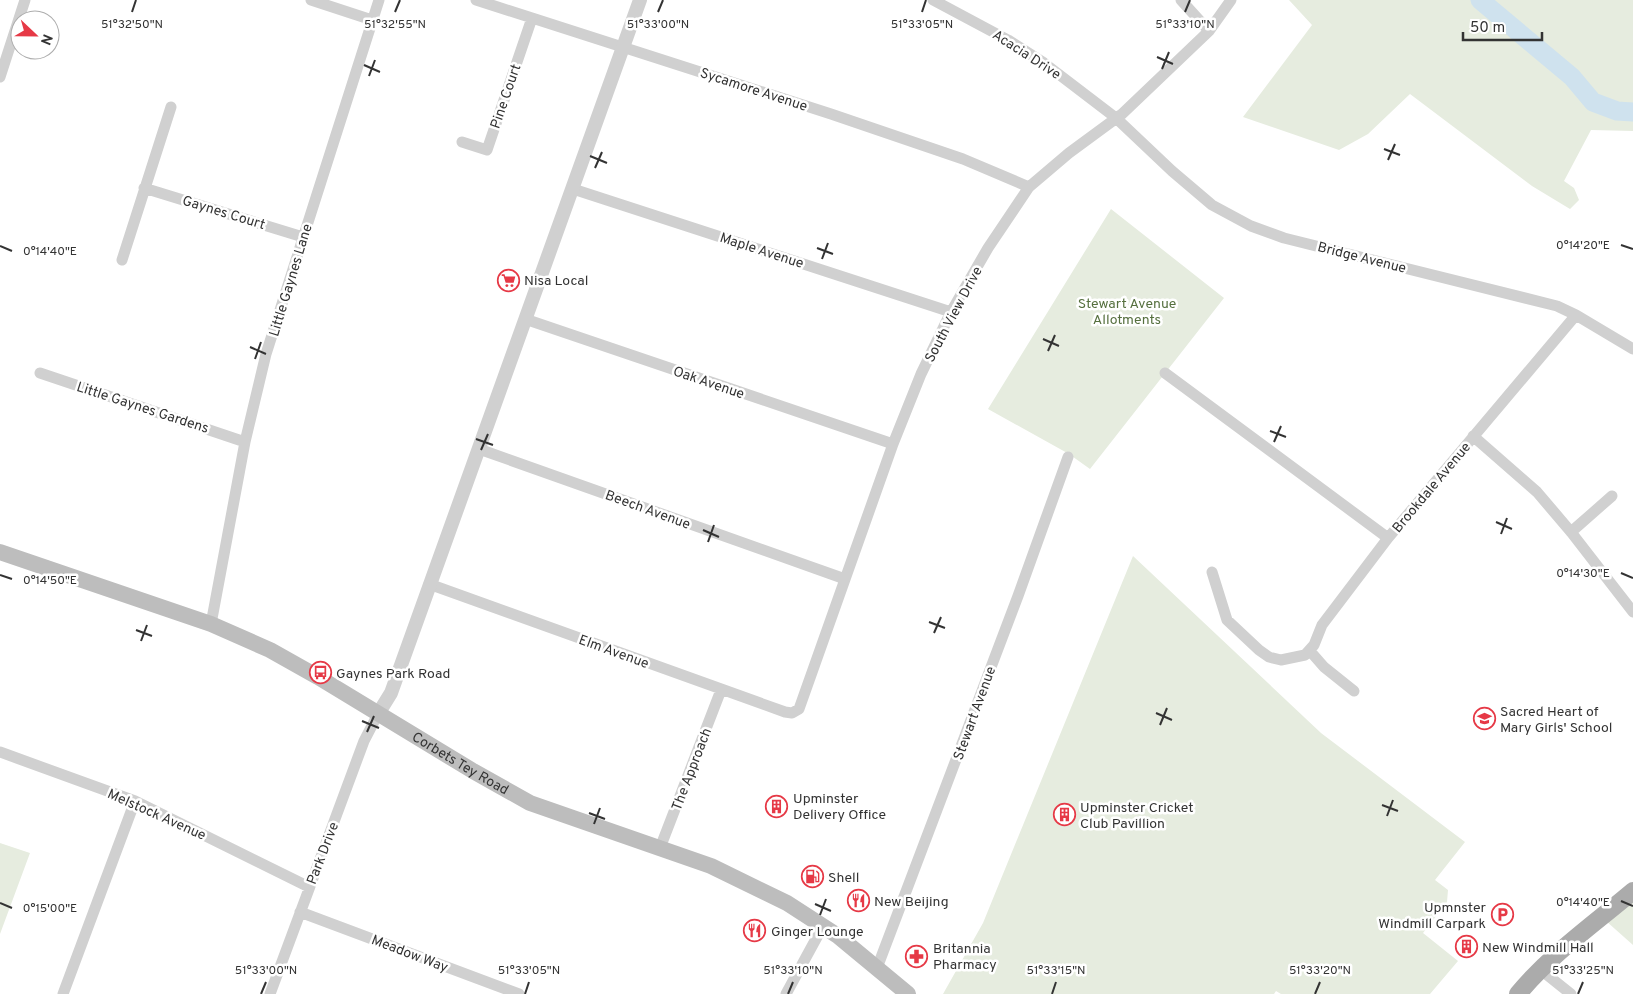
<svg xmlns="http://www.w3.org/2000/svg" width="1633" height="994" viewBox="0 0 1633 994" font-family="Overpass,sans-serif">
	<rect width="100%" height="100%" fill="#fff"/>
	<path fill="#e6ecdf" d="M1289 0H1633V131L1591 130 1564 181 1574 188 1579 200 1570 209 1532 186 1410 94 1368 134 1339 150 1243 117 1312 25Z
		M1111 209 1224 298 1090 469 1069 454 988 409Z
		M1133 556 1321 733 1465 842 1435 880 1448 890 1447 902 1423 933 1458 961 1430 994H1281L1276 991 1274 994H943L983 923Z
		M0 843 30 853 0 934Z
		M1633 900V945L1606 921Z"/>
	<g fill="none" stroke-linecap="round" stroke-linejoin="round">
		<path stroke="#cfe2ee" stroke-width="19" d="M1480 0 1572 77 1593 102 1617 111 1633 112"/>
		<path stroke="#d0d0d0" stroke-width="11" d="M311 0 372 20
			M476 0 831 114 963 159 1029 187
			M933 0 1008 40 1044 63 1116 118 1172 171 1212 205 1251 226 1284 238 1557 306 1576 315 1633 349
			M1181 0 1209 31
			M0 77 25 0
			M462 142 487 150 532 18
			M144 188 303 237
			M573 189 951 312
			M122 260 171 107
			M525 319 893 444
			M40 373 245 442
			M1165 373 1388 538
			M1473 436 1537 492 1571 532 1633 612
			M479 449 845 579
			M1571 532 1612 496
			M1212 572 1227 620 1259 650 1269 657 1281 660 1305 655 1314 645 1322 625 1388 538 1576 315
			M429 584 785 712 792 713 799 709 893 444 921 374 951 312 988 248 1029 187 1069 153 1122 114 1209 31 1231 0
			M211 624 245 442 266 354 379 0
			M1310 651 1324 667 1354 691
			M0 752 135 801 309 887
			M660 848 721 690
			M300 912 519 994
			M877 968 1018 596 1068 457
			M1541 970 1571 994
			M63 994 135 801
			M270 994 364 741 378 714
			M786 994 823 926"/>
		<path stroke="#d0d0d0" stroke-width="14" d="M378 714 391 693 640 0"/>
		<path stroke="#bdbdbd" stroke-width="16" id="s1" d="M0 552 211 624 270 650 318 677 473 771 530 803 711 866 787 903 838 936 908 994"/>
		<path stroke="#ababab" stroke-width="18" d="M1518 994C1551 954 1594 924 1633 891"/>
	</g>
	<path fill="none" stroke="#333" stroke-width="2" d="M132 12 136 0M395 12 400 0M658 12 663 0M922 12 926 0M1185 12 1190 0M1157 57 1173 64M364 65 380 72M1162 69 1169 52M369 76 375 60M1384 149 1400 155M590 156 607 163M1388 160 1395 144M595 168 602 152M1621 245 1633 249M0 246 12 251M817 248 833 254M822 259 828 243M1043 339 1059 346M250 347 266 354M1048 351 1055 335M255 359 261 342M1270 431 1286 437M476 439 493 445M1274 442 1281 426M481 450 488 434M1496 522 1512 529M703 530 719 537M1501 534 1507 518M708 542 714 525M1621 573 1633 578M0 575 12 579M929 622 945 628M136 630 152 636M934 633 941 617M141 641 147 625M1156 713 1172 720M362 721 379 728M1160 725 1167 708M367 732 374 716M1382 805 1398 811M589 813 605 819M1387 816 1393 800M594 824 600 808M1621 901 1633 906M0 903 12 908M815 904 831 911M820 915 826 899M261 994 266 982M525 994 529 982M788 994 793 982M1052 994 1056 982M1315 994 1320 982M1578 994 1583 982"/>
	<defs>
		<symbol id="supermarket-ring" viewBox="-11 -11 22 22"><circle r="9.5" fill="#fff" stroke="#e63946" stroke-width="1.5"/><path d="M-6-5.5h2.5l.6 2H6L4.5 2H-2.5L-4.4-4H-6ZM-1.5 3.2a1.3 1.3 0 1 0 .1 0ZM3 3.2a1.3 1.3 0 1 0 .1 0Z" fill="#e63946"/></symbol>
		<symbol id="bus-ring" viewBox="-11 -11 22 22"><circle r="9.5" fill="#fff" stroke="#e63946" stroke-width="1.5"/><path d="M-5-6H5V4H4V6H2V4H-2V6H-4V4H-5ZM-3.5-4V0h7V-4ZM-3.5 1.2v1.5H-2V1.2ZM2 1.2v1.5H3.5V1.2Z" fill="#e63946"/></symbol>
		<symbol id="school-ring" viewBox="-11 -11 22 22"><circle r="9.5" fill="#fff" stroke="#e63946" stroke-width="1.5"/><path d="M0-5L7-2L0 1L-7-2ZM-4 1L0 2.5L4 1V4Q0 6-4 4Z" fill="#e63946"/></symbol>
		<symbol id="building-ring" viewBox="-11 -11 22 22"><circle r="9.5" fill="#fff" stroke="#e63946" stroke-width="1.5"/><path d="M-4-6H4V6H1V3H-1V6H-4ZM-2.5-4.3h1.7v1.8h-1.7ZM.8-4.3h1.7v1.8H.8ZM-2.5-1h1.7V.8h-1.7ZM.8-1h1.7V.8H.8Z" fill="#e63946"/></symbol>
		<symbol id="fuel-ring" viewBox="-11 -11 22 22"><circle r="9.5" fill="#fff" stroke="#e63946" stroke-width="1.5"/><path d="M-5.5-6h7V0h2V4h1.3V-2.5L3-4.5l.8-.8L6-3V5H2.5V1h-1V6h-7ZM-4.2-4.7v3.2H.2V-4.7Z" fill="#e63946"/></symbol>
		<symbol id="restaurant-ring" viewBox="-11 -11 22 22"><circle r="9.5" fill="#fff" stroke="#e63946" stroke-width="1.5"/><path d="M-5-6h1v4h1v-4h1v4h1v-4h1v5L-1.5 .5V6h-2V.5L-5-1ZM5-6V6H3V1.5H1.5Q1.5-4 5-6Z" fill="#e63946"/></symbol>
		<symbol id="parking-ring" viewBox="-11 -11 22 22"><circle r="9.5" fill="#fff" stroke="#e63946" stroke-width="1.5"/><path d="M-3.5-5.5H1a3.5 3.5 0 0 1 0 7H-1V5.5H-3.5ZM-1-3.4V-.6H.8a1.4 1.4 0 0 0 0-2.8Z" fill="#e63946"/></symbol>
		<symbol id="pharmacy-ring" viewBox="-11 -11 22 22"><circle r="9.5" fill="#fff" stroke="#e63946" stroke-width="1.5"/><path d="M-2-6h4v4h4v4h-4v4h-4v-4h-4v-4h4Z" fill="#e63946"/></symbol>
	</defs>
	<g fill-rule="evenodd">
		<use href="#supermarket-ring" x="496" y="268" width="25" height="25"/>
		<use href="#bus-ring" x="308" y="660" width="25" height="25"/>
		<use href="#school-ring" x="1472" y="706" width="25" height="25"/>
		<use href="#building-ring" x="764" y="794" width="25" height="25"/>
		<use href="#building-ring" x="1052" y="802" width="25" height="25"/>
		<use href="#fuel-ring" x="800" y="864" width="25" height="25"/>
		<use href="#restaurant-ring" x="846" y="888" width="25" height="25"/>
		<use href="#parking-ring" x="1490" y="902" width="25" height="25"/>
		<use href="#restaurant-ring" x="742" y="918" width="25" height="25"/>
		<use href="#building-ring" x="1454" y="934" width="25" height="25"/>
		<use href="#pharmacy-ring" x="904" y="944" width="25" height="25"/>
	</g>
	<g text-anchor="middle" stroke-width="5" stroke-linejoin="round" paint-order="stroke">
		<g font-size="14" fill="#333" stroke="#fff">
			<text transform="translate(1027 54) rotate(33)" y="5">Acacia Drive</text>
			<text transform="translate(754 89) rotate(18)" y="5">Sycamore Avenue</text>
			<text transform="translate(505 96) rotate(-71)" y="5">Pine Court</text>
			<text transform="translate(224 212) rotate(17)" y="5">Gaynes Court</text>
			<text transform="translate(762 250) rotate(18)" y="5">Maple Avenue</text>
			<text transform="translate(1362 257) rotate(14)" y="5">Bridge Avenue</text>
			<text transform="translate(290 280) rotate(-73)" y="5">Little Gaynes Lane</text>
			<text transform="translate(953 314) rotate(-62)" y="5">South View Drive</text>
			<text transform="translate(709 382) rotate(19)" y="5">Oak Avenue</text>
			<text transform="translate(143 407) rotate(18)" y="5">Little Gaynes Gardens</text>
			<text transform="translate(1431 487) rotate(-50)" y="5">Brookdale Avenue</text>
			<text transform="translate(648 509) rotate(20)" y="5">Beech Avenue</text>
			<text transform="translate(614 651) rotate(20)" y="5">Elm Avenue</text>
			<text transform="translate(974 713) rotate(-70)" y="5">Stewart Avenue</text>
			<text dy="5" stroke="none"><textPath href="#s1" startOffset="509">Corbets Tey Road</textPath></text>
			<text transform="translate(691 769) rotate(-69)" y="5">The Approach</text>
			<text transform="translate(157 814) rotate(24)" y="5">Melstock Avenue</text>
			<text transform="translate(322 853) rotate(-69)" y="5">Park Drive</text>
			<text transform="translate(410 953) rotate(21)" y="5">Meadow Way</text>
		</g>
		<g font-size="14" fill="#333" stroke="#fff" text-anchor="start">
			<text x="524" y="285">Nisa Local</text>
			<text x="336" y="678">Gaynes Park Road</text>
			<text x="1500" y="716">Sacred Heart of<tspan x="1500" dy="16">Mary Girls' School</tspan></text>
			<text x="793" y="803">Upminster<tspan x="793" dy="16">Delivery Office</tspan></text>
			<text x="1080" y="812">Upminster Cricket<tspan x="1080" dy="16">Club Pavillion</tspan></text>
			<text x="828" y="882">Shell</text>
			<text x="874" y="906">New Beijing</text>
			<text x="1486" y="912" text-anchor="end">Upmnster<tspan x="1486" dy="16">Windmill Carpark</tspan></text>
			<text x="771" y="936">Ginger Lounge</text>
			<text x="1482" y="952">New Windmill Hall</text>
			<text x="933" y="953">Britannia<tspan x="933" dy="16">Pharmacy</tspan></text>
		</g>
		<g font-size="14" fill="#56703f" stroke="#fff">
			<text x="1127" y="308">Stewart Avenue<tspan x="1127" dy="16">Allotments</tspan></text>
		</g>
	</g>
	<g font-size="12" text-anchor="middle" fill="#333" stroke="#fff" stroke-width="5" stroke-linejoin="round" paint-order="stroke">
		<text x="132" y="28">51°32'50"N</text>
		<text x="395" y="28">51°32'55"N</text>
		<text x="658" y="28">51°33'00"N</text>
		<text x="922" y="28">51°33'05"N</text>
		<text x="1185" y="28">51°33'10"N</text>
		<text x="1583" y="249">0°14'20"E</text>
		<text x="50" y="255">0°14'40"E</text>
		<text x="1583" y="577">0°14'30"E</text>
		<text x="50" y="584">0°14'50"E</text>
		<text x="1583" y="906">0°14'40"E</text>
		<text x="50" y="912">0°15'00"E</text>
		<text x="266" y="974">51°33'00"N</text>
		<text x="529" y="974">51°33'05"N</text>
		<text x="793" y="974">51°33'10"N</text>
		<text x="1056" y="974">51°33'15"N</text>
		<text x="1320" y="974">51°33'20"N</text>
		<text x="1583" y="974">51°33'25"N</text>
	</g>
	<g transform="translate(35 35) rotate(112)"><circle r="24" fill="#ffffff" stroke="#adadad"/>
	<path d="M0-4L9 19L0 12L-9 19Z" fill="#e63946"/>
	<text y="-8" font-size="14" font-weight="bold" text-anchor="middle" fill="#333333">N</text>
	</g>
	<path d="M1463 32v8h79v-8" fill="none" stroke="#333333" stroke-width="2.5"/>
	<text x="1470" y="32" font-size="15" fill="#333333" stroke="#ffffff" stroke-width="4" paint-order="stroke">50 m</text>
</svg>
